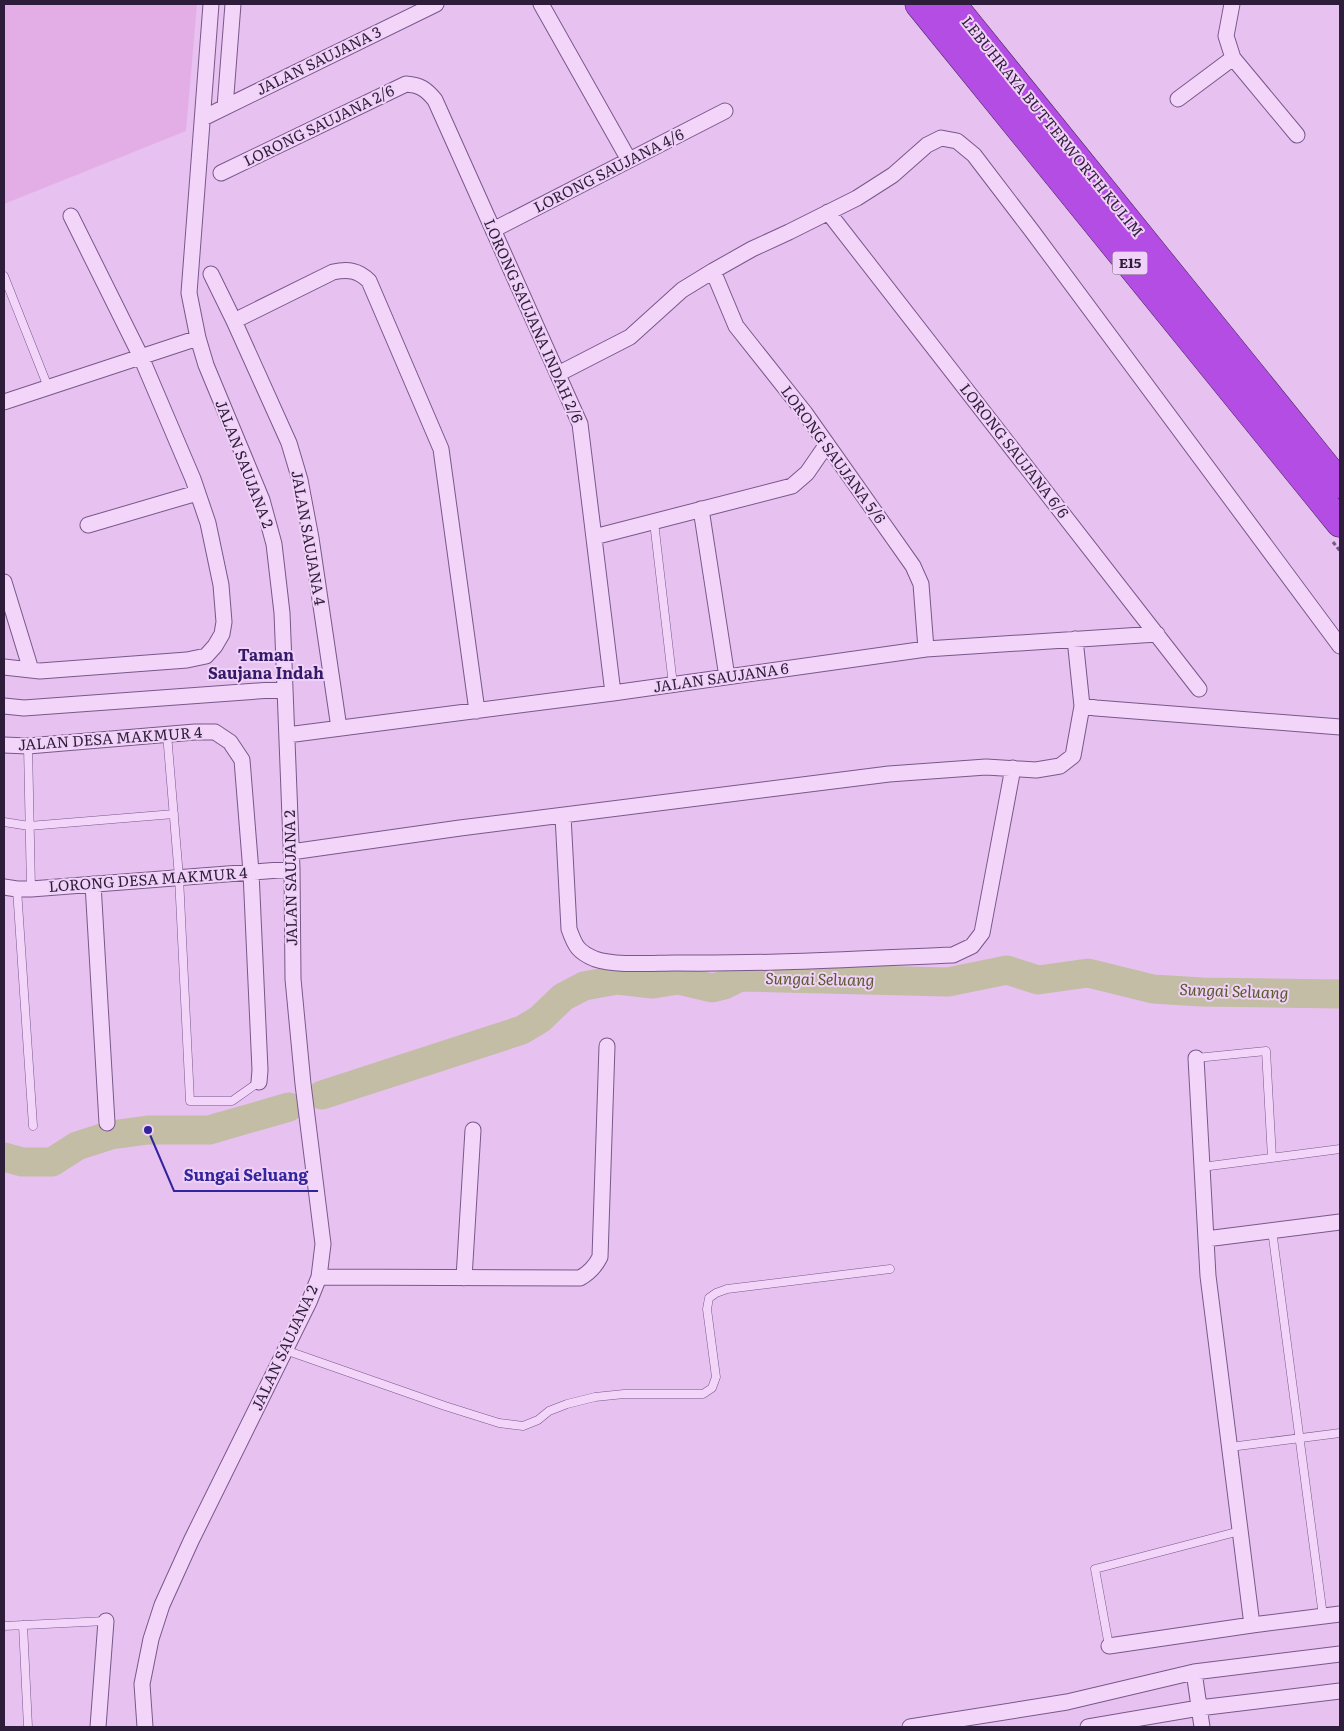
<svg xmlns="http://www.w3.org/2000/svg" width="1344" height="1731" viewBox="0 0 1344 1731" font-family="Literata,serif">
	<rect width="100%" height="100%" fill="#e7c1f0"/>
	<path fill="#e3aee6" d="M4 4H197L186 131 4 204Z"/>
	<g fill="none" stroke-linecap="round" stroke-linejoin="round">
		<path stroke="#c2bda4" stroke-width="29" d="M322 1095 522 1030 540 1019 563 997 584 986 617 980 653 984 678 980 712 988 724 985 740 977 948 982 1007 970 1038 980 1088 973 1153 989 1201 992 1340 994
			M4 1157 22 1162H52L77 1146 111 1135 148 1130H209L289 1107"/>
		<defs>
			<path id="lane" d="M4 276 48 387
				M654 522 673 685
				M167 734 179 877 190 1101H232L259 1082
				M28 746 31 889
				M4 822 29 826 174 814
				M17 889 33 1126
				M1196 1058 1266 1051 1272 1158
				M1202 1167 1340 1149
				M1272 1230 1323 1616
				M285 1350 445 1406 499 1423 523 1426 538 1420 549 1411 567 1404 595 1397 624 1394H703L712 1388 716 1377 707 1309 709 1298 716 1293 727 1289 890 1269
				M1230 1447 1340 1433
				M23 1625 28 1727
				M4 1626 106 1621
				M1109 1646 1095 1569 1240 1531"/>
			<path id="street" d="M541 4 629 160
				M1232 4 1226 36 1233 58 1297 135
				M1178 99 1233 58
				M225 107 233 4
				M203 118 436 4
				M221 173 406 84C420 85 426 89 435 100L580 424 613 693
				M828 212 1199 689
				M493 230 725 111
				M713 271 736 326 805 413 913 566 921 584 926 649
				M211 274 234 321 289 443 300 480 311 538 339 728
				M234 321 333 272C348 269 358 270 369 281L441 449 477 711
				M558 374 630 337 682 290 713 271 752 249 789 232 857 198 893 175 927 145 941 138 957 141 974 155 1032 231 1340 646
				M4 402 198 338
				M701 509 727 677
				M88 525 197 493
				M594 537 792 486 807 473 827 444
				M4 582 31 670
				M1075 639 1082 706
				M4 667 40 671 187 660 206 656 215 646 222 634 224 622 221 585 208 523 193 479 141 357 71 216
				M4 706 24 708 285 689
				M287 735 613 693 926 649 1157 634
				M4 745 28 746 195 732H215L230 742 242 760 251 872 260 1070 259 1082
				M563 816 569 929C575 946 578 952 595 959 614 966 654 963 675 963 768 964 860 959 953 955L972 946 982 933 1013 768
				M291 852 460 828 889 774 986 767 1036 770 1060 766 1073 756 1082 706 1096 708 1340 727
				M93 884 107 1123
				M4 887 17 889H31L292 869
				M1196 1058 1208 1276 1252 1625
				M1206 1239 1340 1222
				M319 1277 580 1278C589 1273 595 1267 600 1257L607 1046
				M464 1278 473 1130
				M1109 1646 1252 1625 1340 1614
				M1194 1672 1202 1727
				M98 1727 106 1621
				M145 1727 142 1684 151 1639 162 1605 191 1541 309 1302 319 1277 323 1244 303 1084 293 979 292 869 285 689 282 613 274 544 262 500 206 365 198 338 189 293 211 4
				M910 1727 1067 1702 1194 1672 1340 1654
				M1088 1727 1199 1708 1340 1691"/>
			<path id="highway" d="M919 4 1340 523
				M952 4 1340 484"/>
		</defs>
		<use href="#lane" stroke="#78588b" stroke-width="9"/>
		<use href="#street" stroke="#78588b" stroke-width="17"/>
		<use href="#highway" stroke="#462c58" stroke-width="29"/>
		<path stroke="#78588b" stroke-width="3" stroke-dasharray="4 2.5" stroke-linecap="butt" d="M1333 542 1340 551"/>
		<use href="#lane" stroke="#f3d5fa" stroke-width="8"/>
		<use href="#street" stroke="#f3d5fa" stroke-width="15"/>
		<use href="#highway" stroke="#b34de4" stroke-width="28"/>
	</g>
	<g text-anchor="middle" stroke-width="4" stroke-linejoin="round" paint-order="stroke">
		<rect fill="#f0d1f7" stroke="#685373" stroke-width="1" x="1112.5" y="251.5" width="35" height="23" rx="4"/>
		<g font-size="14" font-weight="bold" fill="#2e1d3a">
			<text x="1130" y="268">E15</text>
		</g>
		<g font-size="15" fill="#2e1d3a" stroke="#f0d1f7">
			<text transform="translate(319 61) rotate(-26)" y="5">JALAN SAUJANA 3</text>
			<text transform="translate(319 126) rotate(-26)" y="5">LORONG SAUJANA 2/6</text>
			<text transform="translate(1052 127) rotate(51)" y="5">LEBUHRAYA BUTTERWORTH KULIM</text>
			<text transform="translate(609 171) rotate(-27)" y="5">LORONG SAUJANA 4/6</text>
			<text transform="translate(533 321) rotate(66)" y="5">LORONG SAUJANA INDAH 2/6</text>
			<text transform="translate(1014 451) rotate(52)" y="5">LORONG SAUJANA 6/6</text>
			<text transform="translate(833 455) rotate(54)" y="5">LORONG SAUJANA 5/6</text>
			<text transform="translate(244 464) rotate(69)" y="5">JALAN SAUJANA 2</text>
			<text transform="translate(308 538) rotate(80)" y="5">JALAN SAUJANA 4</text>
			<text transform="translate(721 678) rotate(-8)" y="5">JALAN SAUJANA 6</text>
			<text transform="translate(110 739) rotate(-4)" y="5">JALAN DESA MAKMUR 4</text>
			<text transform="translate(291 878) rotate(-91)" y="5">JALAN SAUJANA 2</text>
			<text transform="translate(148 880) rotate(-4)" y="5">LORONG DESA MAKMUR 4</text>
			<text transform="translate(285 1348) rotate(-65)" y="5">JALAN SAUJANA 2</text>
		</g>
		<g font-size="16" font-weight="bold" fill="#331a68" stroke="#f0d1f7">
			<text x="266" y="661">Taman<tspan x="266" dy="18">Saujana Indah</tspan></text>
		</g>
		<g font-size="16" font-style="italic" fill="#585a2b" stroke="#f0d1f7">
			<text transform="translate(820 979) rotate(1)" y="6">Sungai Seluang</text>
			<text transform="translate(1234 991) rotate(2)" y="6">Sungai Seluang</text>
		</g>
	</g>
	<path fill="none" stroke="#31249d" stroke-width="2" d="M148 1130L174 1191H318"/>
	<circle fill="#31249d" stroke="#f0d1f7" stroke-width="2" cx="148" cy="1130" r="5"/>
	<g font-size="16" text-anchor="middle" font-weight="bold" fill="#31249d" stroke="#f0d1f7" stroke-width="4" stroke-linejoin="round" paint-order="stroke">
		<text x="246" y="1181">Sungai Seluang</text>
	</g>
	<rect width="1344" height="1731" fill="none" stroke="#2e1d3a" stroke-width="10"/>
</svg>
